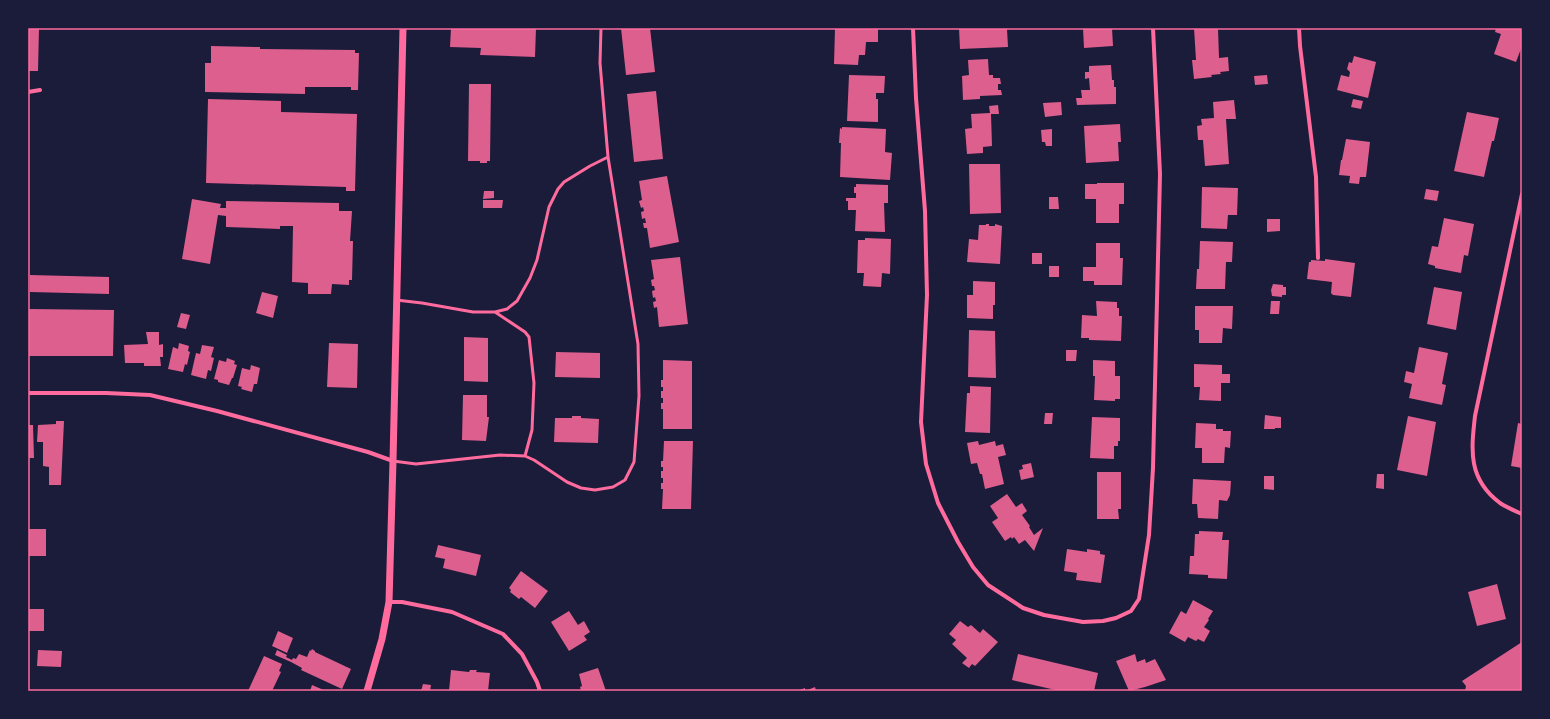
<svg xmlns="http://www.w3.org/2000/svg" width="1550" height="719" viewBox="0 0 1550 719" font-family="'PT Sans',sans-serif">
	<rect width="100%" height="100%" fill="#1b1b3a"/>
	<path fill="#dd5f8e" d="M451 28H536L535 57 480 55 481 48 450 47Z
		M621 28H650L655 72 626 75Z
		M835 28H878V42H866L865 55H859L858 65 834 64Z
		M959 28 1007 29 1008 47 960 49Z
		M1083 28H1112L1113 46 1084 48Z
		M1194 28H1218L1219 58 1228 57 1229 71 1220 72 1221 74 1211 75 1212 77 1194 79 1192 60H1196Z
		M1496 28H1522V46L1516 62 1494 54 1501 34 1495 32Z
		M28 29H39L38 71H28Z
		M211 46 260 47V49L355 50V53H359L358 90H351V87H305V94L205 92V63H211Z
		M1354 56 1376 62 1368 98 1337 90 1341 75 1349 77 1350 72 1347 69 1349 62 1352 63Z
		M988 59 989 75H993V78H1000L1001 84H998V90H1001L1002 95 980 96V99L963 100 962 76 969 75 968 60Z
		M1111 65 1112 80H1114V87H1116V104L1077 105 1076 98H1082L1081 90H1090L1089 78 1085 79V72H1089V66Z
		M849 75 885 76 884 93H876V99H878V122L847 121Z
		M1267 75 1268 84 1255 85 1254 76Z
		M469 84H491L490 161H487V163H480V161H468Z
		M656 91 663 159 634 162 627 94Z
		M208 99 281 101V112L357 114 355 191H346V187L206 183Z
		M1353 99 1363 101 1361 109 1351 107Z
		M1234 100 1236 119H1226L1229 164 1205 166 1203 140H1198L1197 126 1202 125 1201 119 1214 118 1213 102Z
		M1061 102 1062 115 1045 117 1043 103Z
		M998 105 999 114H991L992 146 983 147V153L967 154 965 129 972 128 971 114 990 113 989 106Z
		M1467 112 1499 118 1494 141H1492L1484 177 1454 171Z
		M1120 124 1121 142H1118L1119 161 1086 163 1084 126Z
		M842 127 886 129 885 152 892 153 890 180 840 177 841 143H839L840 128 842 129Z
		M1052 129V146H1046L1045 142H1042L1041 130Z
		M1346 139 1370 142 1366 177H1360L1359 184 1349 183 1350 176 1339 175 1341 160H1342Z
		M969 164H1000L1001 213 970 214Z
		M667 176 679 242 650 248 647 228H644L643 223H646L645 218 642 219 641 212 644 211 643 207 641 208 639 201 642 200 639 181Z
		M1097 183H1124V204H1119V223H1096V199H1085V184H1097Z
		M856 184 888 185V203H884L885 232 855 231 856 210H848V201H846V198H856V193H854V187H856Z
		M1202 187 1238 188 1237 215H1228L1227 229 1201 228Z
		M1426 189 1439 191 1437 201 1424 199Z
		M484 191H494V198L483 199Z
		M1049 197H1058L1059 209H1049Z
		M192 199 221 204 220 208H226V201L339 203V211H352L350 241H353L352 280H349V285L332 284 331 294H308V283L292 282 293 226H280V229L226 227V216L218 215 210 264 182 259Z
		M483 200H503L502 208H483Z
		M1444 218 1474 224 1468 256 1464 255 1461 273 1435 268V266L1428 264 1432 246 1438 247Z
		M1267 219H1280V231L1267 232Z
		M986 224H989V226H995V224L1002 226 1000 264 967 262 969 239 978 240 979 225H986Z
		M865 238 891 239 890 274 882 273 881 287 863 286 864 273H857L858 240H865Z
		M1200 241 1233 242 1232 262H1226L1225 289H1196L1197 269H1199Z
		M1096 243H1120V258H1123L1122 285H1094V281H1083V267H1096Z
		M1032 253H1042V264H1032Z
		M680 257 688 324 659 327 657 307 654 308 653 302 656 301 655 297 653 298 652 291 655 290 654 286H652L651 280 654 279 651 260Z
		M1325 259 1355 263 1351 297 1333 295 1331 293 1332 282 1307 279 1309 262H1311V260L1325 261Z
		M1049 266H1059V277H1049Z
		M30 275 109 277V294L30 292Z
		M973 281 995 282V305H993V319L967 318V295H973Z
		M1273 284 1283 285V287H1286V295H1282V297L1272 296 1271 290Z
		M1434 287 1462 292 1456 330 1427 324Z
		M262 292 278 296 273 318 256 313Z
		M1096 301 1117 302V308H1119V316H1122L1121 341 1089 340V338H1081L1082 315 1097 316Z
		M1271 301H1280L1279 314H1270Z
		M1195 306H1233L1232 329 1223 328 1222 343H1199V330H1195Z
		M29 309 114 310 113 356H28Z
		M181 313 190 315 186 329 177 327Z
		M969 330 995 331 996 378 968 377Z
		M146 332H159V345L163 344V357H160L161 366H144V363H125L124 345 148 344Z
		M464 337 488 338V382L464 381Z
		M179 343 189 346 188 351 190 352 187 365 185 364 183 372 168 369 173 347 178 349Z
		M329 343 358 344 357 388 327 387Z
		M202 345 214 347 211 357 214 358 211 371 208 370 206 379 191 375 196 353 200 354Z
		M1419 347 1448 353 1442 384 1446 385 1442 405 1409 398 1412 384 1404 382 1406 371 1414 373Z
		M1066 350H1077L1076 361H1066Z
		M556 352 600 353V378L555 377Z
		M227 358 235 361 234 364 237 365 233 378H232L229 385 218 382V380L214 379 219 360 226 362Z
		M663 360 692 361V429H663V409H661V403H663V398H661V391H663V387H661V380H663Z
		M1093 360 1115 361V376H1120V399H1115V401L1094 400 1095 376H1093Z
		M1194 364 1222 365V374H1230V383H1221V401L1199 400 1200 387H1194Z
		M251 365 260 368 257 384H254L252 392 241 389 242 387 238 386 242 368 250 370Z
		M970 386 991 387 990 433 965 432 967 393H970Z
		M463 395H487V417H489L486 441 462 440Z
		M1045 413H1053L1052 424H1044Z
		M1265 415 1281 417V428H1275V429H1264Z
		M572 416H581V418L599 419 598 443 554 442 555 418H572Z
		M1408 416 1436 422 1427 476 1397 470Z
		M1092 417 1120 418V441H1118V446H1114V459L1090 458Z
		M56 421H64L61 485H49V467L43 466V442H37L38 425 56 424Z
		M1196 423 1216 424V429H1223V431H1231L1230 448 1225 447 1224 463H1202V448H1195Z
		M1518 423 1522 424V468L1511 466Z
		M28 425H33L34 458H28Z
		M664 441H693L691 509H662L663 489H661V483H663V478H661V471H663V467H661V461H663Z
		M978 441 979 445 995 441 996 446 1003 444 1006 455 998 457 1004 484 985 489 982 474H980L977 463 971 464 967 443Z
		M1031 463 1034 477 1021 480 1019 470 1023 469 1022 465Z
		M1097 472H1121V509H1118L1119 519H1097Z
		M1377 474H1384V489L1376 488Z
		M1264 476H1274V490L1264 489Z
		M1193 479 1231 481 1230 495 1227 501 1219 500 1218 519 1198 518 1197 504H1192Z
		M1007 494 1016 507 1022 503 1027 511 1022 515 1030 526 1029 527 1034 535 1043 528 1034 551 1025 540 1019 544 1014 537 1012 539 1011 537 1005 541 992 522 998 518 990 506Z
		M28 529H46V556H28Z
		M1199 531 1223 532 1222 540H1229L1227 579 1208 578V575L1189 574 1190 556H1194L1195 534H1199Z
		M438 545 481 555 476 576 443 568 445 559 435 557Z
		M1067 549 1087 552V549L1100 551V554L1105 555 1101 583 1076 580 1077 573 1064 571Z
		M521 571 548 591 535 608 521 597 519 599 510 592 511 590 509 588Z
		M1497 584 1506 619 1477 626 1468 592Z
		M1193 600 1213 611 1208 619 1209 620 1204 627 1210 631 1204 642 1198 639 1196 641 1188 637 1185 642 1169 633 1181 611 1186 614Z
		M28 609H44V631H28Z
		M569 611 578 625 584 621 590 632 584 636 587 640 569 651 551 622Z
		M960 621 968 627 971 625 980 633 983 629 998 642 975 666 972 664 969 668 962 663 967 658 952 644 956 640 949 634Z
		M278 631 293 638 287 653 272 646Z
		M1522 642V691H1465L1466 686 1462 681Z
		M312 649 315 651V652L351 669 342 689 301 670 302 668 291 662 275 655 277 650 287 655 286 657 292 660 293 658 296 659 299 654 307 657 310 650 311 651Z
		M38 650 62 651 61 667 37 666Z
		M1018 654 1098 673 1094 691H1060L1012 680Z
		M1135 654 1137 662 1145 659 1146 663 1155 659 1166 680 1145 687 1129 691 1116 661Z
		M264 656 282 664 279 671 281 672 272 691H248Z
		M598 668 606 691H581L580 687 582 686 579 674Z
		M451 670 469 672 470 670H477L476 672 490 673 488 691H449Z
		M423 684 431 685 430 691H421Z
		M312 685 326 691H310Z
		M815 687 816 691H797L805 688V691Z"/>
	<g fill="none" stroke-linecap="round" stroke-linejoin="round">
		<path stroke="#ff6b9d" stroke-width="3" d="M396 300 422 303 473 312H495L507 309 517 301 530 278 537 260 549 207 558 189 564 182 590 166 608 157
			M495 312 525 332 529 337 534 383 532 430 525 456
			M393 461 416 464 500 455 525 456 534 460 567 482 581 488 595 490 613 487 625 480 634 462 639 396 638 344 608 157 600 63 601 28"/>
		<path stroke="#ff6b9d" stroke-width="4" d="M913 28 916 98 925 211 927 295 921 422 926 464 938 503 958 542 973 567 988 585 1023 608 1044 615 1083 622 1103 621 1116 618 1131 611 1139 599 1149 535 1153 468 1160 174 1153 28
			M1299 28 1300 46 1316 177 1318 258
			M28 92 40 90
			M1522 194 1475 416C1471 451 1468 479 1500 503 1506 507 1515 511 1522 514
			M28 393H106L150 395 217 411 368 452 393 461
			M389 602H402L452 612 503 634 522 654 537 682 540 691"/>
		<path stroke="#ff6b9d" stroke-width="7" d="M367 691 382 639 389 602 393 461 403 28"/>
	</g>
	<rect width="1550" height="719" fill="none" stroke="#1b1b3a" stroke-width="58"/>
	<rect x="29" y="29" width="1492" height="661" fill="none" stroke="#ff6b9d" stroke-width="1.5"/>
</svg>
